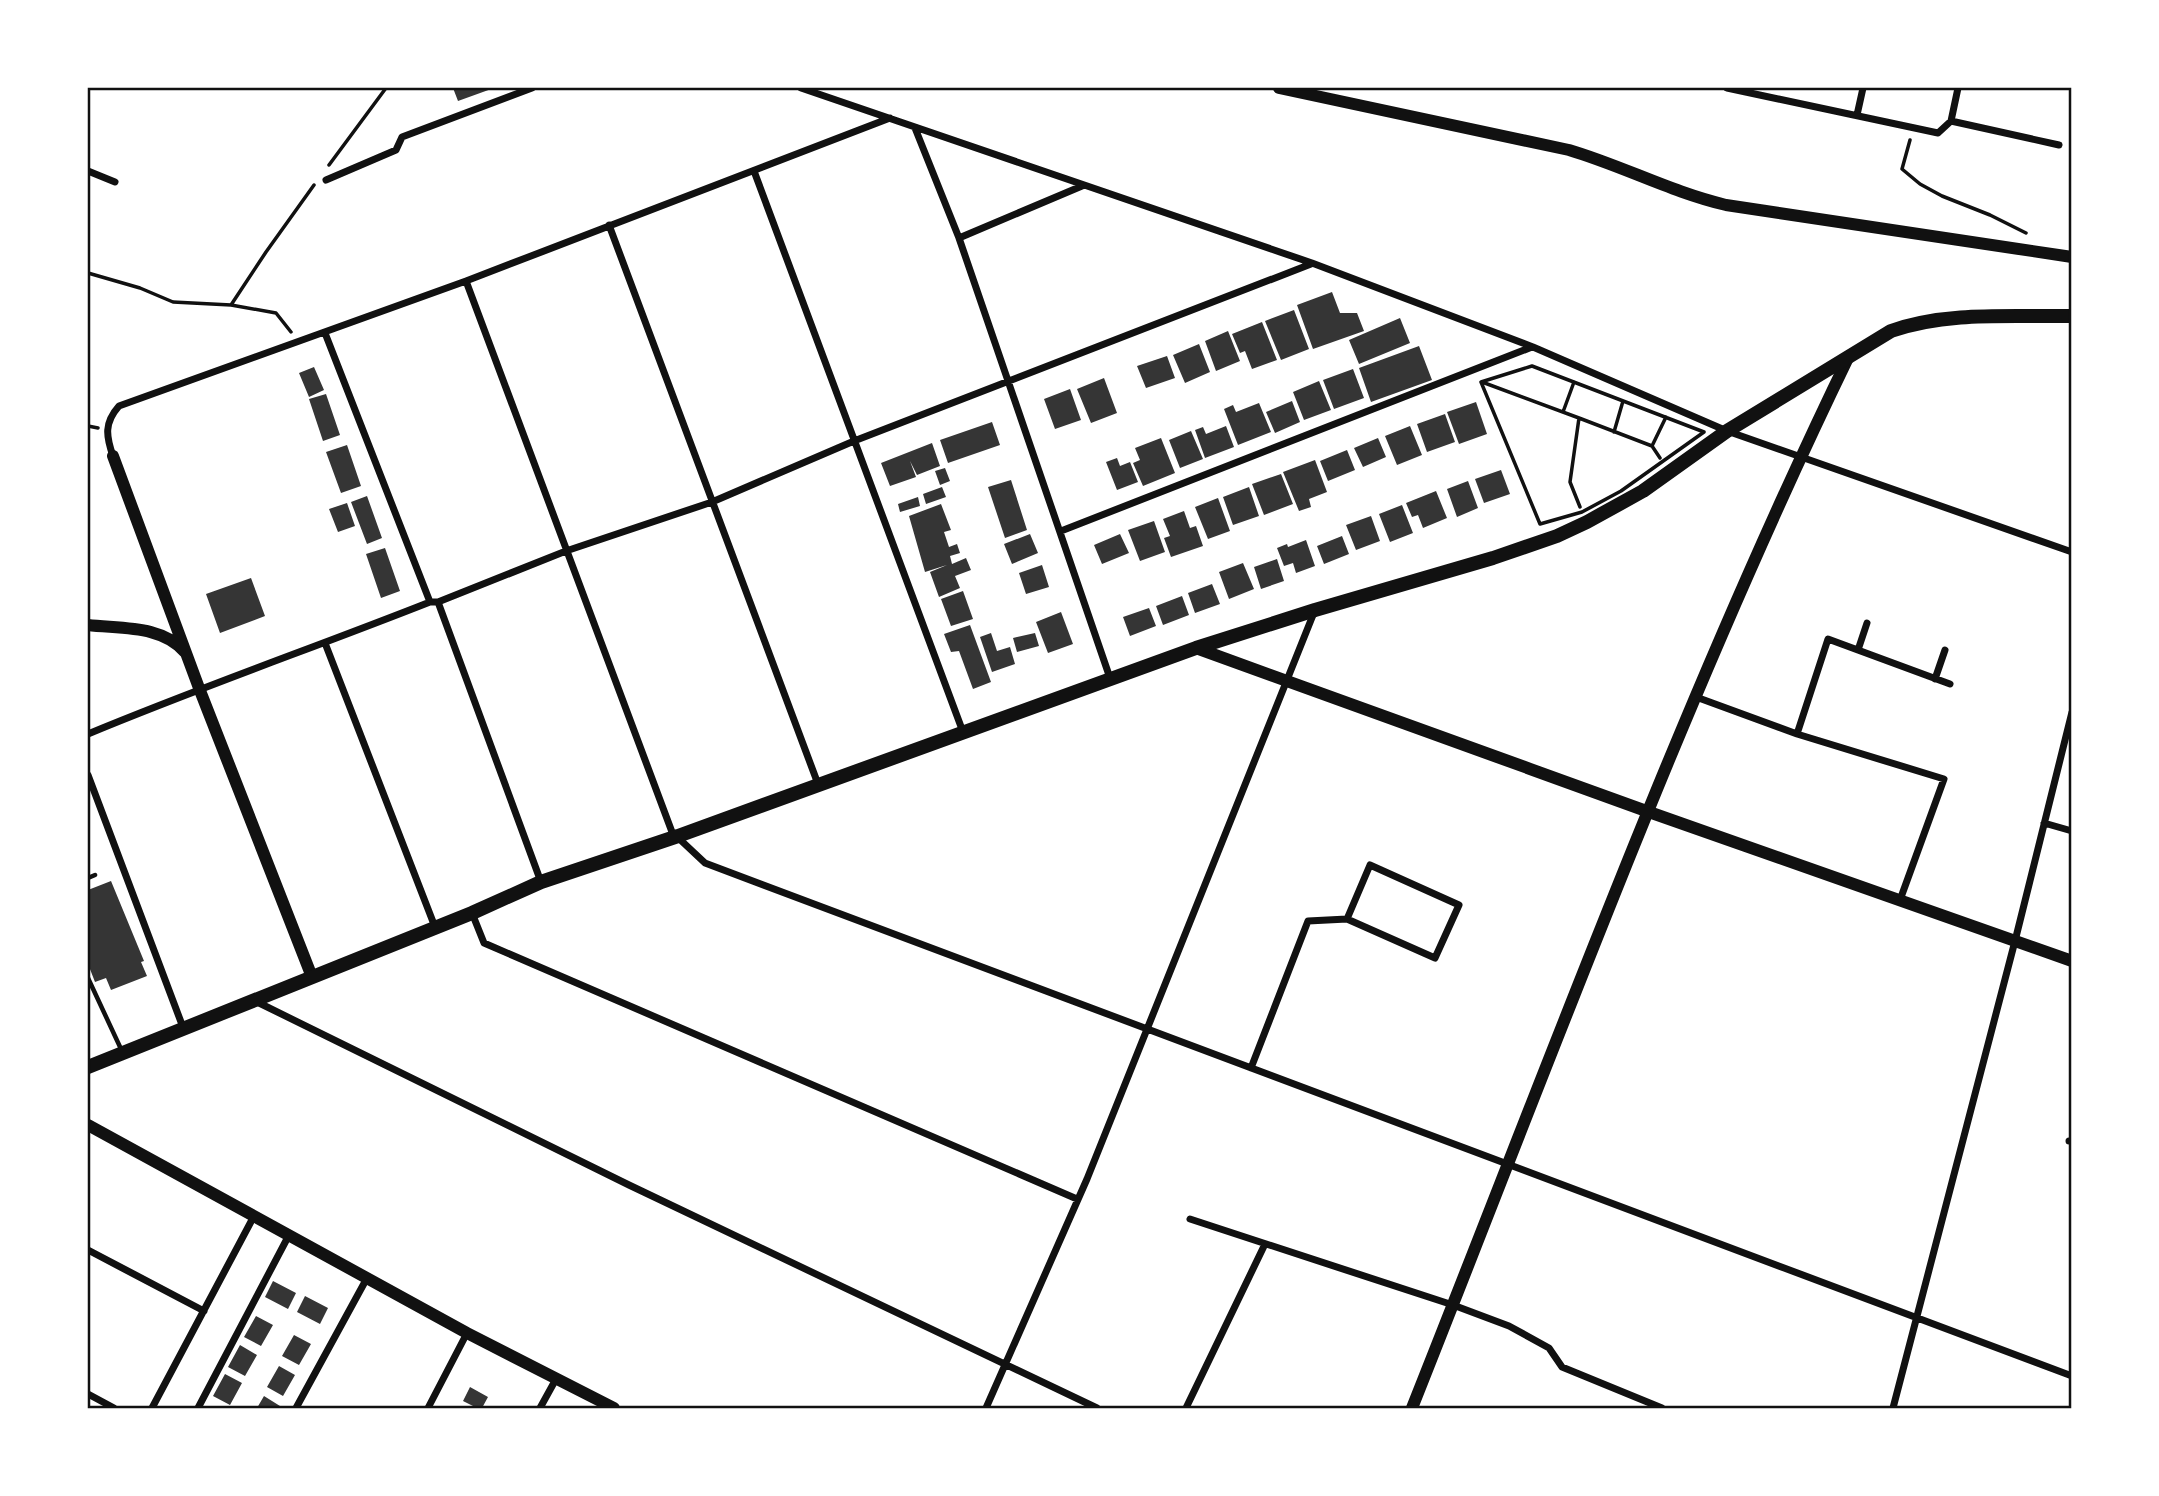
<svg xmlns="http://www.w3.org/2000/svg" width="2159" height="1496" viewBox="0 0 2159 1496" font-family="Figtree,sans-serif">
	<rect width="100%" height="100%" fill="#fff"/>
	<path fill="#353535" d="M453 88H494L458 101Z
		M1332 292 1340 313H1357L1364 331 1313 349 1297 305Z
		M1294 310 1309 349 1281 360 1265 321Z
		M1400 318 1410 343 1359 364 1349 340Z
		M1262 322 1277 360 1252 369 1245 351 1240 353 1232 334Z
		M1228 331 1240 361 1216 371 1205 341Z
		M1199 344 1210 372 1185 383 1173 355Z
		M1419 346 1432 380 1371 402 1359 368Z
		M1167 356 1175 378 1146 388 1137 366Z
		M314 367 324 390 309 397 299 373Z
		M1353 369 1364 398 1334 409 1323 380Z
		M1104 378 1117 413 1091 423 1077 389Z
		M1319 381 1331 410 1304 420 1293 392Z
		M1070 389 1081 420 1055 429 1044 399Z
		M326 394 340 435 323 441 309 399Z
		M1292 401 1300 422 1275 433 1266 412Z
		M1476 402 1487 434 1459 444 1447 412Z
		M1259 403 1271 432 1238 445 1224 409 1233 405 1236 412Z
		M1445 414 1455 442 1427 452 1417 424Z
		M992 422 1000 445 948 463 940 440Z
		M1226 426 1234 447 1205 458 1195 430 1203 427 1206 434Z
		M1410 426 1422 455 1397 465 1385 436Z
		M1191 431 1203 459 1180 468 1169 440Z
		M1161 438 1175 473 1143 486 1133 463 1140 460 1135 448Z
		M1378 438 1386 457 1363 467 1354 448Z
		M932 443 940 466 917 475 910 461 916 477 890 486 881 463Z
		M347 445 361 486 341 493 326 452Z
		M1347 450 1355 470 1328 481 1320 461Z
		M1117 458 1120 466 1130 462 1138 482 1117 490 1106 462Z
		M1315 460 1327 492 1309 499 1311 507 1299 511 1283 472Z
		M945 468 950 481 940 485 935 471Z
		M1501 470 1510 494 1484 503 1475 479Z
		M1281 474 1293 504 1264 515 1252 484Z
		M1011 480 1027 530 1005 538 988 487Z
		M1468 481 1478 508 1457 517 1447 489Z
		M942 487 946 497 926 504 923 494Z
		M1249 487 1259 516 1233 525 1223 497Z
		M1436 491 1447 518 1423 528 1418 515 1412 517 1406 503Z
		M367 496 382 538 367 544 351 502Z
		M918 497 920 506 900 512 898 504Z
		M1218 498 1230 531 1208 539 1195 507Z
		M347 503 355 526 338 532 329 509Z
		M941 504 951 530 944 532 949 547 957 544 960 553 950 556 952 564 966 558 971 570 955 576 960 588 939 597 930 572 947 565 925 572 909 516Z
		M1402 505 1413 533 1390 542 1379 514Z
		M1184 511 1190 528 1196 526 1203 546 1171 557 1164 538 1170 536 1163 519Z
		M1371 516 1380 541 1356 550 1346 525Z
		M1154 521 1165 552 1140 561 1128 530Z
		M1030 534 1038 553 1012 564 1004 544Z
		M1120 534 1129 553 1102 564 1094 545Z
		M1342 536 1349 554 1324 564 1317 546Z
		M1306 540 1315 566 1296 573 1293 563 1284 566 1277 548 1287 544 1288 547Z
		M385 548 400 591 381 598 366 554Z
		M1277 559 1284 581 1261 589 1254 567Z
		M1243 563 1254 589 1229 599 1219 572Z
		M1042 565 1049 587 1026 594 1019 573Z
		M251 578 265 616 220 633 206 594Z
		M1212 584 1220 604 1195 613 1188 593Z
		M963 591 973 619 951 626 941 599Z
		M1182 596 1189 615 1163 625 1156 606Z
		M1149 608 1156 626 1130 636 1123 617Z
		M1061 612 1073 644 1048 653 1036 622Z
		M970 625 991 682 973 689 959 651 951 652 944 634Z
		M991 633 997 651 1010 647 1015 664 992 672 980 637Z
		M1035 633 1039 646 1017 652 1013 638Z
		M111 881 144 961 141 962 147 976 111 990 106 978 95 982 88 964V890Z
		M273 1281 296 1293 288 1309 265 1297Z
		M305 1296 328 1308 320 1324 297 1312Z
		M256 1316 273 1325 261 1346 244 1337Z
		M294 1335 311 1344 299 1365 282 1356Z
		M240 1345 257 1355 245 1376 228 1367Z
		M279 1366 295 1375 283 1396 267 1387Z
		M225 1374 242 1383 230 1405 213 1396Z
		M470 1387 488 1397 482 1408H477L463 1401Z
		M264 1396 280 1406 279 1408H257Z"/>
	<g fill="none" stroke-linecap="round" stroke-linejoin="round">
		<path stroke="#111" stroke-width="3.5" d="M1910 140 1902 169 1920 184 1942 196 1990 215 2026 233
			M329 165 386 88
			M88 273 140 288 173 302 231 305 276 313 291 332
			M231 305 266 252 314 185
			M1532 366 1704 432 1621 491 1582 512 1540 524 1481 382Z
			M1482 382 1579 418
			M1563 412 1574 382
			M88 426 98 428
			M1614 432 1623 401
			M1652 446 1666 417
			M1580 507 1570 482 1579 418 1652 446 1660 458"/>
		<path stroke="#111" stroke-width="4.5" d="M88 878 95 875
			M88 978 121 1049"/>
		<path stroke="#111" stroke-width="7" d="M801 88 1312 263 1533 347 1727 431 2072 552
			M1727 88 1938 133 1951 121 2059 145
			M1857 115 1863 88
			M1951 121 1958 88
			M915 128 959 238 1110 678
			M88 171 115 182
			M754 171 963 732
			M326 180 396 150 402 137 532 88
			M609 225 818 784
			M959 238 1082 186
			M466 281 672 832 705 863 2072 1376
			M325 333 430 602
			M113 456C106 436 104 423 119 406L466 281 890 118
			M1061 531 1532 347
			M438 602 541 882
			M325 643 435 927
			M1858 650 1867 623
			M1935 679 1945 650
			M1696 697 1797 734 1944 779 1900 900
			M88 734C201 687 316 647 430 602H438L566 551 712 502 854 441 1311 264
			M1797 734 1828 639 1950 684
			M88 775 184 1030
			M2044 823 2072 831
			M472 913 484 943 1077 1199
			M255 1001 629 1185 1097 1408
			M1251 1068 1308 921 1347 919 1435 958 1459 905 1370 865 1347 919
			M2069 1141H2072
			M1190 1219 1453 1305 1509 1326 1549 1348 1562 1367 1662 1408
			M88 1250 204 1311
			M88 1394 114 1408
			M152 1408 254 1216
			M198 1408 289 1235
			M296 1408 367 1278
			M428 1408 467 1333
			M540 1408 556 1379
			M986 1408 1087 1179 1315 610
			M1186 1408 1265 1244
			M1893 1408 2015 941 2072 712"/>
		<path stroke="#111" stroke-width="12" d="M1279 88 1569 150C1623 166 1671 192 1726 205L2072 257
			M113 456 199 688 312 977
			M88 625C121 629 162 625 185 652
			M1196 648 1649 812 2072 961
			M88 1125 467 1333 614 1408
			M1412 1408C1552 1056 1683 698 1849 356"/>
		<path stroke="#111" stroke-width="14" d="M88 1067 472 913 541 882 678 836 1196 648 1315 610 1493 558 1557 536 1587 522 1643 491 1727 431 1891 331C1947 311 2012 317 2072 316"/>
	</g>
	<rect width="2159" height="1496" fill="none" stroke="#ffffff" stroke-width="178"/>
	<rect x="89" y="89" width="1981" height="1318" fill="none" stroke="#111" stroke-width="2.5"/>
</svg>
